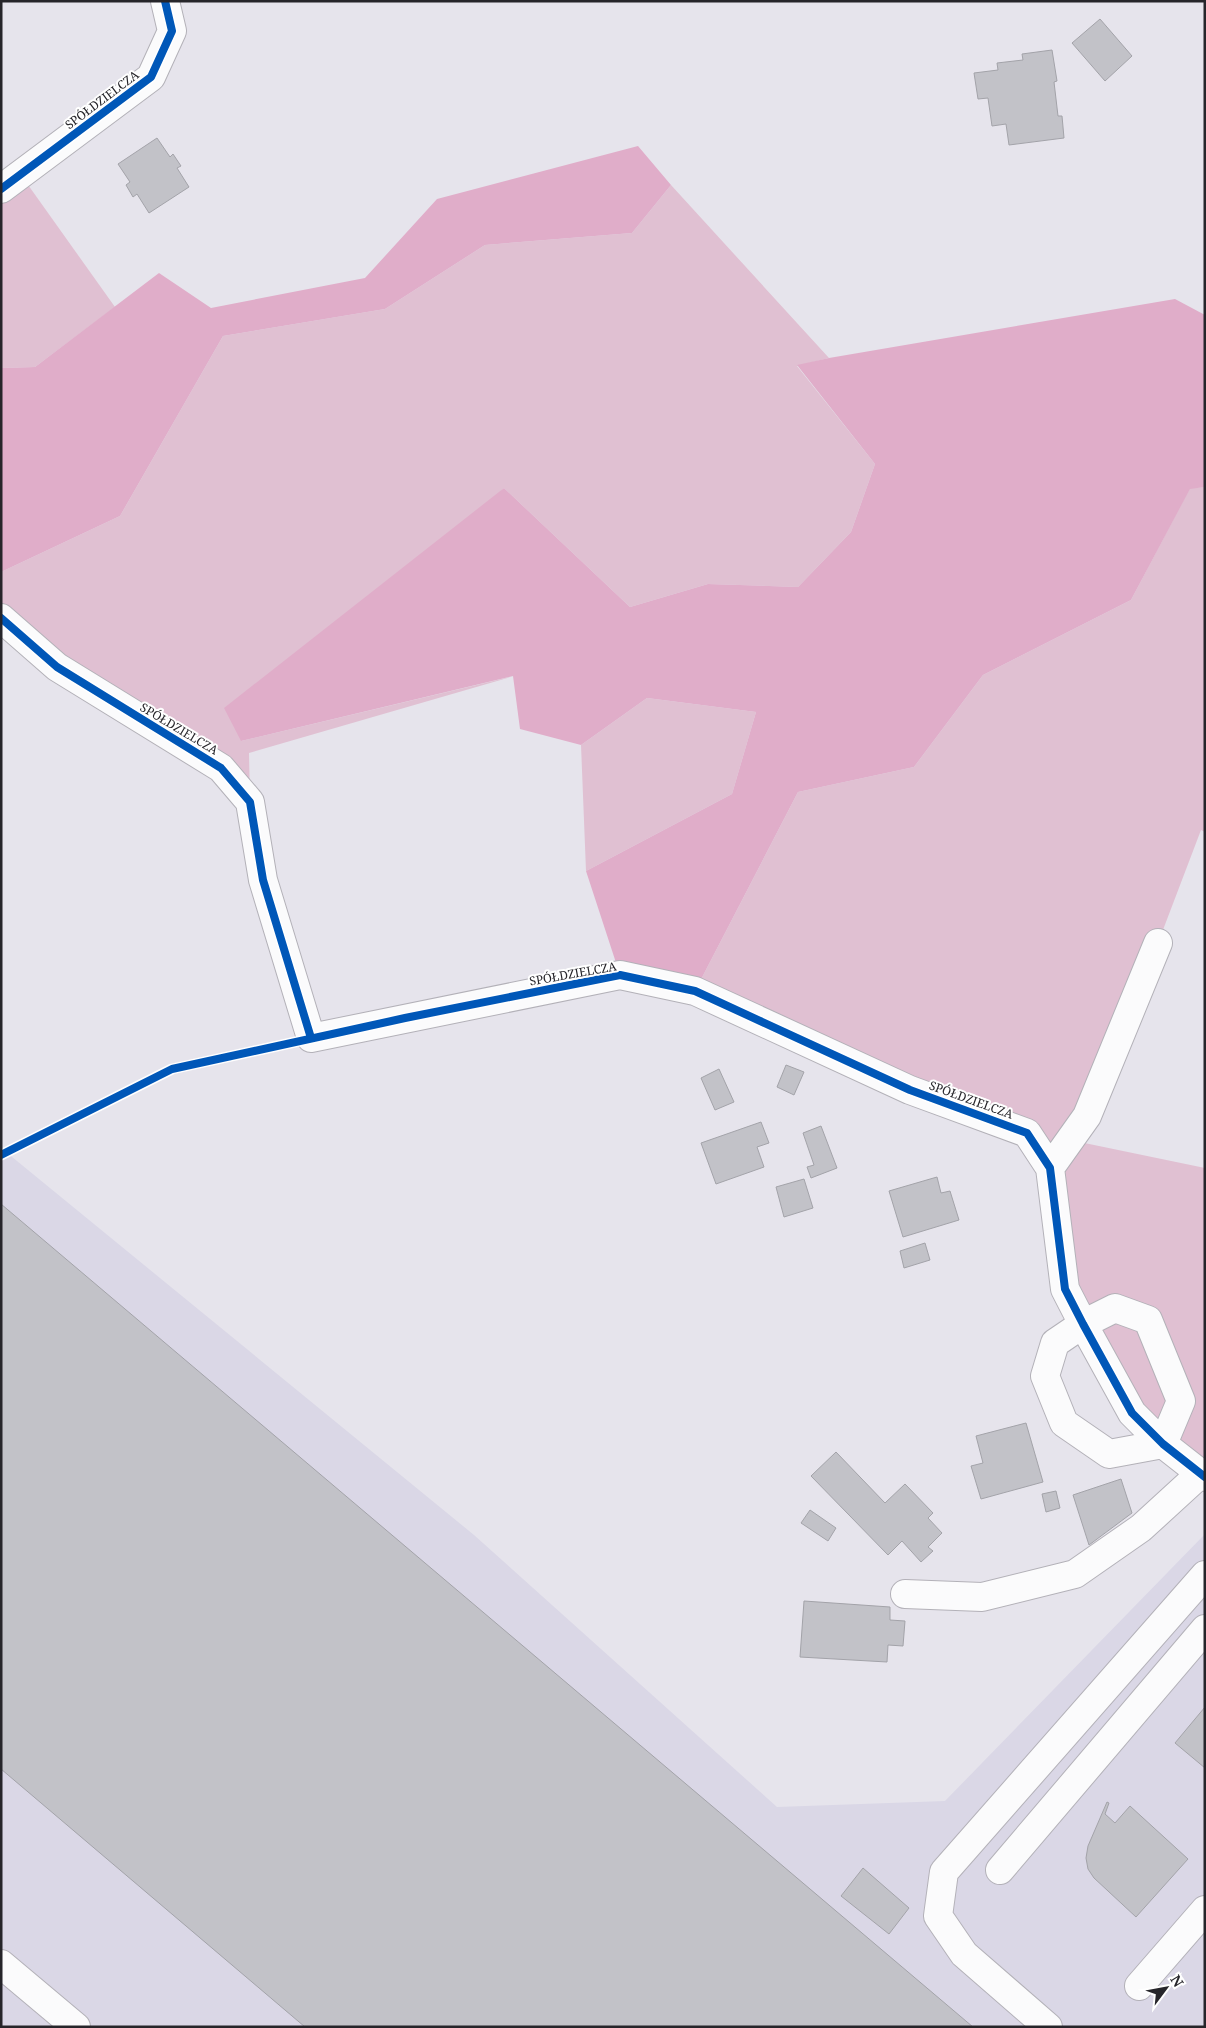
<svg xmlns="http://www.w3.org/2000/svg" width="1206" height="2028" viewBox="0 0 1206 2028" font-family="'Noto Serif',serif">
	<rect width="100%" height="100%" fill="#e6e4ec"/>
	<path fill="#dad7e6" d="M6 1152 474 1535 777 1807 945 1801 1205 1534V2027H1V1155Z"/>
	<path fill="#e0c0d2" d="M21 175 115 307 35 367 1 368V189Z
		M671 185 829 358 797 366 875 464 851 532 798 587 708 584 630 607 504 488 241 741 514 676 249 753 250 802 1 618V572L120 516 223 336 385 309 485 245 632 233Z
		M1205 487V832L1201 830 1158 943 1070 1140 1205 1168V1465L1163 1444 1083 1324 1027 1133 695 991 798 792 914 767 983 675 1131 600 1190 488Z
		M647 698 756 712 732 794 586 871 581 745Z"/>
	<path fill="#e0adc9" d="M638 146 671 185 632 233 485 245 385 309 223 336 120 516 1 572V368L35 367 159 273 211 308 365 278 437 199Z
		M1175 299 1205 315V487L1190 489 1131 600 983 675 914 767 798 792 695 991 620 975 586 871 732 794 756 712 647 698 581 745 520 729 513 676 241 741 224 708 504 488 630 607 708 584 798 587 851 532 875 464 797 365 829 358Z"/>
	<path fill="#c2c2c8" stroke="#a3a3a9" d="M1100 19 1132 56 1105 81 1072 43Z
		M1052 50 1057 81 1054 82 1058 116H1062L1064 138 1009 145 1006 124 992 126 988 98 978 99 974 73 998 70 997 63 1023 60 1022 54Z
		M157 138 170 157 173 154 181 166 177 168 189 187 149 213 137 194 133 197 126 185 130 182 118 164Z
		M786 1065 804 1072 794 1095 777 1087Z
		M719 1069 734 1102 715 1110 701 1078Z
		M761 1122 769 1143 757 1147 764 1167 716 1184 701 1143Z
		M821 1126 837 1168 811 1178 807 1167 814 1165 803 1133Z
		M937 1177 941 1193 950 1191 959 1220 903 1237 889 1191Z
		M804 1179 813 1208 784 1217 776 1187Z
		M1 1204 973 2027H305L1 1769Z
		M925 1243 930 1260 904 1268 900 1251Z
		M1026 1423 1043 1482 981 1499 971 1466 983 1463 976 1436Z
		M836 1452 885 1503 905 1484 933 1513 928 1518 942 1533 928 1547 933 1551 921 1562 902 1541 888 1555 811 1476Z
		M1121 1479 1132 1513 1089 1545 1073 1495Z
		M1056 1491 1060 1508 1046 1512 1042 1494Z
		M810 1510 836 1528 828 1541 801 1523Z
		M804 1601 890 1607V1620L905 1621 903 1646 888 1645 887 1662 800 1657Z
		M1205 1707V1768L1175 1743Z
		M1107 1802 1109 1803 1105 1814 1115 1823 1130 1806 1188 1859 1136 1917 1094 1878 1088 1869 1086 1858 1088 1846Z
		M863 1868 909 1908 889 1934 841 1896Z"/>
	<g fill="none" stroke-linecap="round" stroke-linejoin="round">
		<defs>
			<path id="minor" d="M1 189 151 77 172 31 165 1
				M1 618 57 667 221 768 250 802 263 880 311 1038 620 975 695 991 910 1090 1027 1133 1050 1168 1065 1289 1083 1324 1132 1413 1163 1444 1205 1477
				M1050 1168 1087 1116 1158 943
				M1115 1308 1148 1320 1181 1401 1163 1444 1109 1454 1064 1423 1045 1376 1055 1343 1083 1324Z
				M905 1594 982 1597 1075 1574 1141 1528 1200 1474
				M1000 1870 1205 1629
				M1 1964 76 2027
				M1139 1986 1205 1910
				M1048 2027 964 1954 938 1916 944 1872 1205 1575"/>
		</defs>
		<use href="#minor" stroke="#b3b1b8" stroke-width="30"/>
		<use href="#minor" stroke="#fbfbfc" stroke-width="28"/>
		<defs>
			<path id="cycleway" d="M1 189 151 77 172 31 165 1
				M1 618 57 667 221 768 250 802 263 880 311 1038
				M1 1155 172 1069 405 1018 620 975 695 991 910 1090 1027 1133 1050 1168 1065 1289 1083 1324 1132 1413 1163 1444 1205 1477"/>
		</defs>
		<use href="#cycleway" stroke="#fff" stroke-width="11"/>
		<use href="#cycleway" stroke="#0057b8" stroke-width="8"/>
	</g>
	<g text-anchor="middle" stroke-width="4" stroke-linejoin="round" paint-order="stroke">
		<g font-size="12" fill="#26252a" stroke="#fff">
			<text transform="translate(102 100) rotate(-37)" y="4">SPÓŁDZIELCZA</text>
			<text transform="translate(179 729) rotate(31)" y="4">SPÓŁDZIELCZA</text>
			<text transform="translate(573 974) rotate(-10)" y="4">SPÓŁDZIELCZA</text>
			<text transform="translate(971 1100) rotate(20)" y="4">SPÓŁDZIELCZA</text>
		</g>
	</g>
	<rect width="1206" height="2028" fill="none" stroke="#26252a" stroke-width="5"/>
	<g transform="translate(1166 1988) rotate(58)" stroke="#ffffff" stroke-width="4" paint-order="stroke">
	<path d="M0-4L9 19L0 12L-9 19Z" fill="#26252a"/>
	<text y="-8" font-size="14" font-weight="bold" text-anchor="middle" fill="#26252a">N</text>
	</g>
</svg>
